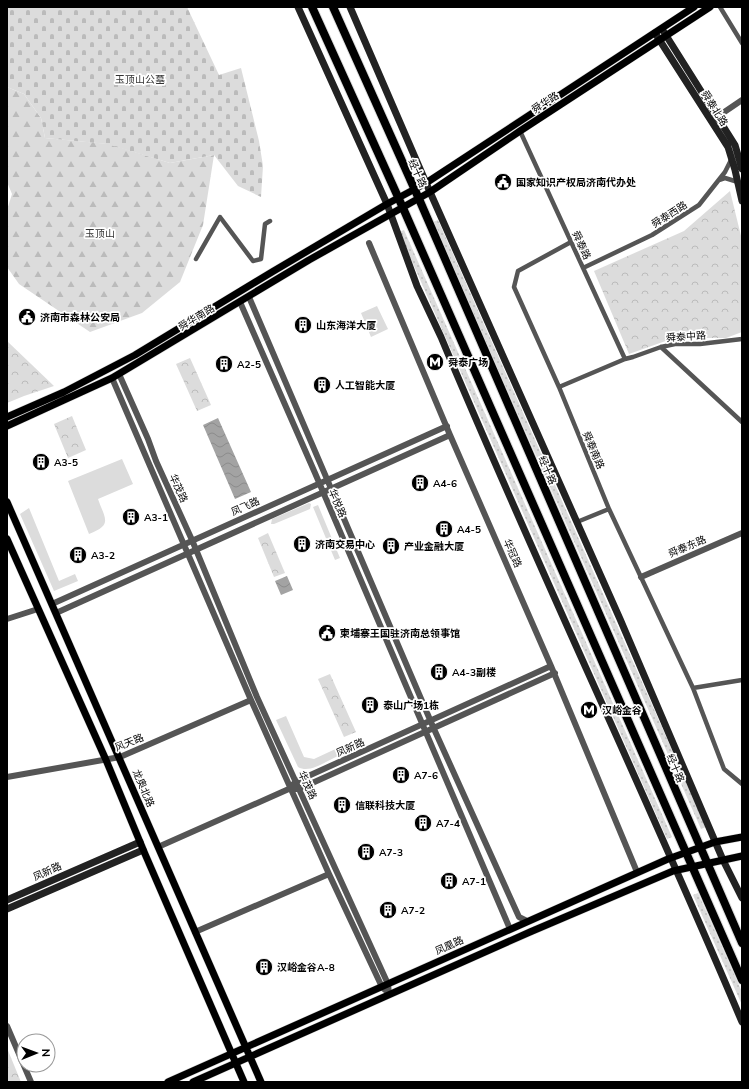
<svg xmlns="http://www.w3.org/2000/svg" width="749" height="1089" viewBox="0 0 749 1089" font-family="Mulish,'Noto Sans SC',sans-serif">
	<defs>
		<pattern id="forest-firs" width="22" height="20" patternUnits="userSpaceOnUse"><rect width="22" height="20" fill="#dcdcdc"/><path d="M5 1l3.5 6h-7zM16 11l3.5 6h-7z" fill="#bbb"/></pattern>
		<pattern id="cemetery-stones" width="16" height="16" patternUnits="userSpaceOnUse"><rect width="16" height="16" fill="#dcdcdc"/><path d="M2 7V4a2 2 0 0 1 4 0v3zM10 15v-3a2 2 0 0 1 4 0v3z" fill="#bbb"/></pattern>
		<pattern id="park-crowns" width="20" height="18" patternUnits="userSpaceOnUse"><rect width="20" height="18" fill="#dcdcdc"/><path d="M2 6a3 3 0 1 1 6 0M12 15a3 3 0 1 1 6 0" fill="none" stroke="#bbb"/></pattern>
		<pattern id="garden-dots" width="8" height="8" patternUnits="userSpaceOnUse"><rect width="8" height="8" fill="#dcdcdc"/><path d="M2 2h.1M6 6h.1" fill="none" stroke="#bbb" stroke-width="1.8" stroke-linecap="round"/></pattern>
		<pattern id="water-waves" width="16" height="10" patternUnits="userSpaceOnUse"><rect width="16" height="10" fill="#a3a3a3"/><path d="M0 5q4-4 8 0t8 0" fill="none" stroke="#8b8b8b"/></pattern>
	</defs>
	<rect width="100%" height="100%" fill="#fff"/>
	<path fill="#dcdcdc" d="M377 306 388 329 371 337 361 313Z
		M122 459 133 484 98 499C105 519 113 525 89 534L68 481Z
		M309 503 311 504 310 509 274 524H271L272 519Z
		M318 505 340 558 335 560 313 507Z
		M29 508 59 581 75 574 78 581 54 591 20 514Z
		M286 716 304 757 314 759 344 745 337 752 338 756C326 761 310 774 298 767L276 720Z"/>
	<path fill="url(#forest-firs)" d="M7 87 24 94 41 118 45 138 109 144 170 163 214 155 203 225 180 282 142 313 90 332 19 284 7 267V210L12 194 7 182Z"/>
	<path fill="url(#cemetery-stones)" d="M7 7H187L219 75 241 68 259 141 263 166 261 197 238 186 214 155 170 163 107 144 45 138 41 118 24 94 7 87Z"/>
	<path fill="url(#park-crowns)" d="M730 191 742 240V332L726 338H674L629 354 594 271 684 231Z
		M7 341 54 386 24 396 7 403Z
		M190 358 211 405 197 411 176 364Z
		M72 416 86 450 68 458 54 424Z
		M268 533 285 573 274 577 258 538Z
		M330 674 356 732 344 737 318 679Z
		M7 1048 21 1082H7Z"/>
	<path fill="url(#garden-dots)" d="M438 220 706 827 701 829 433 222Z
		M404 230 672 837 667 839 399 232Z
		M698 893 742 992V1005L693 895Z"/>
	<path fill="url(#water-waves)" d="M218 418 251 492 235 499 203 425Z
		M287 576 293 590 281 595 275 581Z"/>
	<g fill="none" stroke-linecap="round" stroke-linejoin="round">
		<defs>
			<path id="primary" d="M7 417 64 392 135 355 272 272 387 204 426 183 694 7
				M7 426 112 378 309 260 430 192 520 131 710 7
				M7 502 261 1082
				M7 539 106 760 145 854 244 1082
				M168 1082 668 859 715 842 742 837
				M193 1082 530 932 673 871 742 856"/>
			<path id="trunk" d="M312 7 403 208 742 980
				M333 7 419 199 742 943"/>
		</defs>
		<use href="#primary" stroke="#dbdbdb" stroke-width="8"/>
		<use href="#trunk" stroke="#dbdbdb" stroke-width="10"/>
		<path stroke="#555" stroke-width="4.5" d="M720 7 742 43
			M520 131 625 359 633 357 661 347 675 344H700L742 339
			M719 180 725 178 738 182
			M571 242 518 271 514 287 559 387 609 509 693 688 724 769 742 784
			M196 259 220 217 253 261 261 259 265 224 270 221
			M583 268 652 235 699 205 725 172 732 158
			M661 347 742 422
			M559 387 625 359
			M577 522 609 509
			M693 688 742 680"/>
		<path stroke="#555" stroke-width="6" d="M714 119 742 100
			M369 243 450 435 551 666 637 872
			M249 297 434 729 519 917 527 921
			M240 302 315 473 510 929
			M119 374 148 439 156 461 192 540 257 697 388 984 389 994
			M112 378 251 700 329 874 382 987 385 990
			M641 577 742 533
			M52 604 447 426
			M56 613 450 435
			M7 619 38 609
			M7 777 120 757 251 700
			M296 789H299L555 673
			M158 847 291 788 295 782 551 666
			M195 932 329 874
			M7 1026 31 1082"/>
		<path stroke="#222" stroke-width="7" d="M298 7 387 204 417 286 441 337C537 567 645 792 742 1022
			M350 7 430 192 620 619 723 860 742 898
			M662 29 735 145 742 169
			M655 33 728 147 735 170 742 201
			M7 900 140 842
			M7 909 143 850"/>
		<use href="#primary" stroke="#000" stroke-width="7"/>
		<use href="#trunk" stroke="#000" stroke-width="8"/>
	</g>
	<defs>
		<symbol id="civic-disc" viewBox="-11 -11 22 22"><circle r="9.5" fill="#000" stroke="#fff"/><path d="M-.6-6.5H3V-4.5H.6V-3L4-1V1h2V6H-6V1h2V-1L-.6-3ZM-1.2 2.5V6h2.4V2.5Z" fill="#fff"/></symbol>
		<symbol id="building-disc" viewBox="-11 -11 22 22"><circle r="9.5" fill="#000" stroke="#fff"/><path d="M-4-6H4V6H1V3H-1V6H-4ZM-2.5-4.3h1.7v1.8h-1.7ZM.8-4.3h1.7v1.8H.8ZM-2.5-1h1.7V.8h-1.7ZM.8-1h1.7V.8H.8Z" fill="#fff"/></symbol>
		<symbol id="metro-disc" viewBox="-11 -11 22 22"><circle r="9.5" fill="#000" stroke="#fff"/><path d="M-5.5 5V-5H-3L0 0L3-5H5.5V5H3V-.5L0 4L-3-.5V5Z" fill="#fff"/></symbol>
	</defs>
	<g fill-rule="evenodd">
		<use href="#civic-disc" x="493" y="172" width="20" height="20"/>
		<use href="#civic-disc" x="17" y="307" width="20" height="20"/>
		<use href="#building-disc" x="293" y="315" width="20" height="20"/>
		<use href="#metro-disc" x="425" y="352" width="20" height="20"/>
		<use href="#building-disc" x="214" y="354" width="20" height="20"/>
		<use href="#building-disc" x="312" y="375" width="20" height="20"/>
		<use href="#building-disc" x="31" y="452" width="20" height="20"/>
		<use href="#building-disc" x="410" y="473" width="20" height="20"/>
		<use href="#building-disc" x="121" y="507" width="20" height="20"/>
		<use href="#building-disc" x="434" y="519" width="20" height="20"/>
		<use href="#building-disc" x="292" y="534" width="20" height="20"/>
		<use href="#building-disc" x="381" y="536" width="20" height="20"/>
		<use href="#building-disc" x="68" y="545" width="20" height="20"/>
		<use href="#civic-disc" x="317" y="623" width="20" height="20"/>
		<use href="#building-disc" x="429" y="662" width="20" height="20"/>
		<use href="#building-disc" x="360" y="695" width="20" height="20"/>
		<use href="#metro-disc" x="579" y="700" width="20" height="20"/>
		<use href="#building-disc" x="391" y="765" width="20" height="20"/>
		<use href="#building-disc" x="332" y="795" width="20" height="20"/>
		<use href="#building-disc" x="413" y="813" width="20" height="20"/>
		<use href="#building-disc" x="356" y="842" width="20" height="20"/>
		<use href="#building-disc" x="439" y="871" width="20" height="20"/>
		<use href="#building-disc" x="378" y="900" width="20" height="20"/>
		<use href="#building-disc" x="254" y="957" width="20" height="20"/>
	</g>
	<g text-anchor="middle" stroke-width="3.5" stroke-linejoin="round" paint-order="stroke">
		<g font-size="10" fill="#333" stroke="#fff">
			<text x="140" y="83">玉顶山公墓</text>
			<text x="100" y="237">玉顶山</text>
		</g>
		<g font-size="10" fill="#000" stroke="#fff">
			<text transform="translate(545 102) rotate(-33)" y="4">舜华路</text>
			<text transform="translate(715 108) rotate(58)" y="4">舜泰北路</text>
			<text transform="translate(418 173) rotate(66)" y="4">经十路</text>
			<text transform="translate(669 214) rotate(-32)" y="4">舜泰西路</text>
			<text transform="translate(582 245) rotate(65)" y="4">舜泰路</text>
			<text transform="translate(196 317) rotate(-31)" y="4">舜华南路</text>
			<text transform="translate(686 336) rotate(-4)" y="4">舜泰中路</text>
			<text transform="translate(594 450) rotate(67)" y="4">舜泰南路</text>
			<text transform="translate(548 470) rotate(67)" y="4">经十路</text>
			<text transform="translate(179 488) rotate(66)" y="4">华茂路</text>
			<text transform="translate(338 503) rotate(67)" y="4">华悦路</text>
			<text transform="translate(245 506) rotate(-24)" y="4">凤飞路</text>
			<text transform="translate(687 546) rotate(-23)" y="4">舜泰东路</text>
			<text transform="translate(513 553) rotate(66)" y="4">华冠路</text>
			<text transform="translate(129 742) rotate(-22)" y="4">风天路</text>
			<text transform="translate(350 747) rotate(-24)" y="4">凤新路</text>
			<text transform="translate(676 768) rotate(67)" y="4">经十路</text>
			<text transform="translate(308 785) rotate(65)" y="4">华茂路</text>
			<text transform="translate(144 788) rotate(67)" y="4">龙奥北路</text>
			<text transform="translate(47 871) rotate(-24)" y="4">凤新路</text>
			<text transform="translate(449 945) rotate(-24)" y="4">凤凰路</text>
		</g>
		<g font-size="10" font-weight="bold" fill="#000" stroke="#fff" text-anchor="start">
			<text x="516" y="186">国家知识产权局济南代办处</text>
			<text x="40" y="321">济南市森林公安局</text>
			<text x="316" y="329">山东海洋大厦</text>
			<text x="448" y="366">舜泰广场</text>
			<text x="237" y="368">A2-5</text>
			<text x="335" y="389">人工智能大厦</text>
			<text x="54" y="466">A3-5</text>
			<text x="433" y="487">A4-6</text>
			<text x="144" y="521">A3-1</text>
			<text x="457" y="533">A4-5</text>
			<text x="315" y="548">济南交易中心</text>
			<text x="404" y="550">产业金融大厦</text>
			<text x="91" y="559">A3-2</text>
			<text x="340" y="637">柬埔寨王国驻济南总领事馆</text>
			<text x="452" y="676">A4-3副楼</text>
			<text x="383" y="709">泰山广场1栋</text>
			<text x="602" y="714">汉峪金谷</text>
			<text x="414" y="779">A7-6</text>
			<text x="355" y="809">信联科技大厦</text>
			<text x="436" y="827">A7-4</text>
			<text x="379" y="856">A7-3</text>
			<text x="462" y="885">A7-1</text>
			<text x="401" y="914">A7-2</text>
			<text x="277" y="971">汉峪金谷A-8</text>
		</g>
	</g>
	<rect width="749" height="1089" fill="none" stroke="#000000" stroke-width="16"/>
	<g transform="translate(36 1053) rotate(89)"><circle r="19" fill="#ffffff" stroke="#999999"/>
	<path d="M0-3L7 15L0 10L-7 15Z" fill="#000000"/>
	<text y="-6" font-size="11" font-weight="bold" text-anchor="middle" fill="#000000">N</text>
	</g>
</svg>
